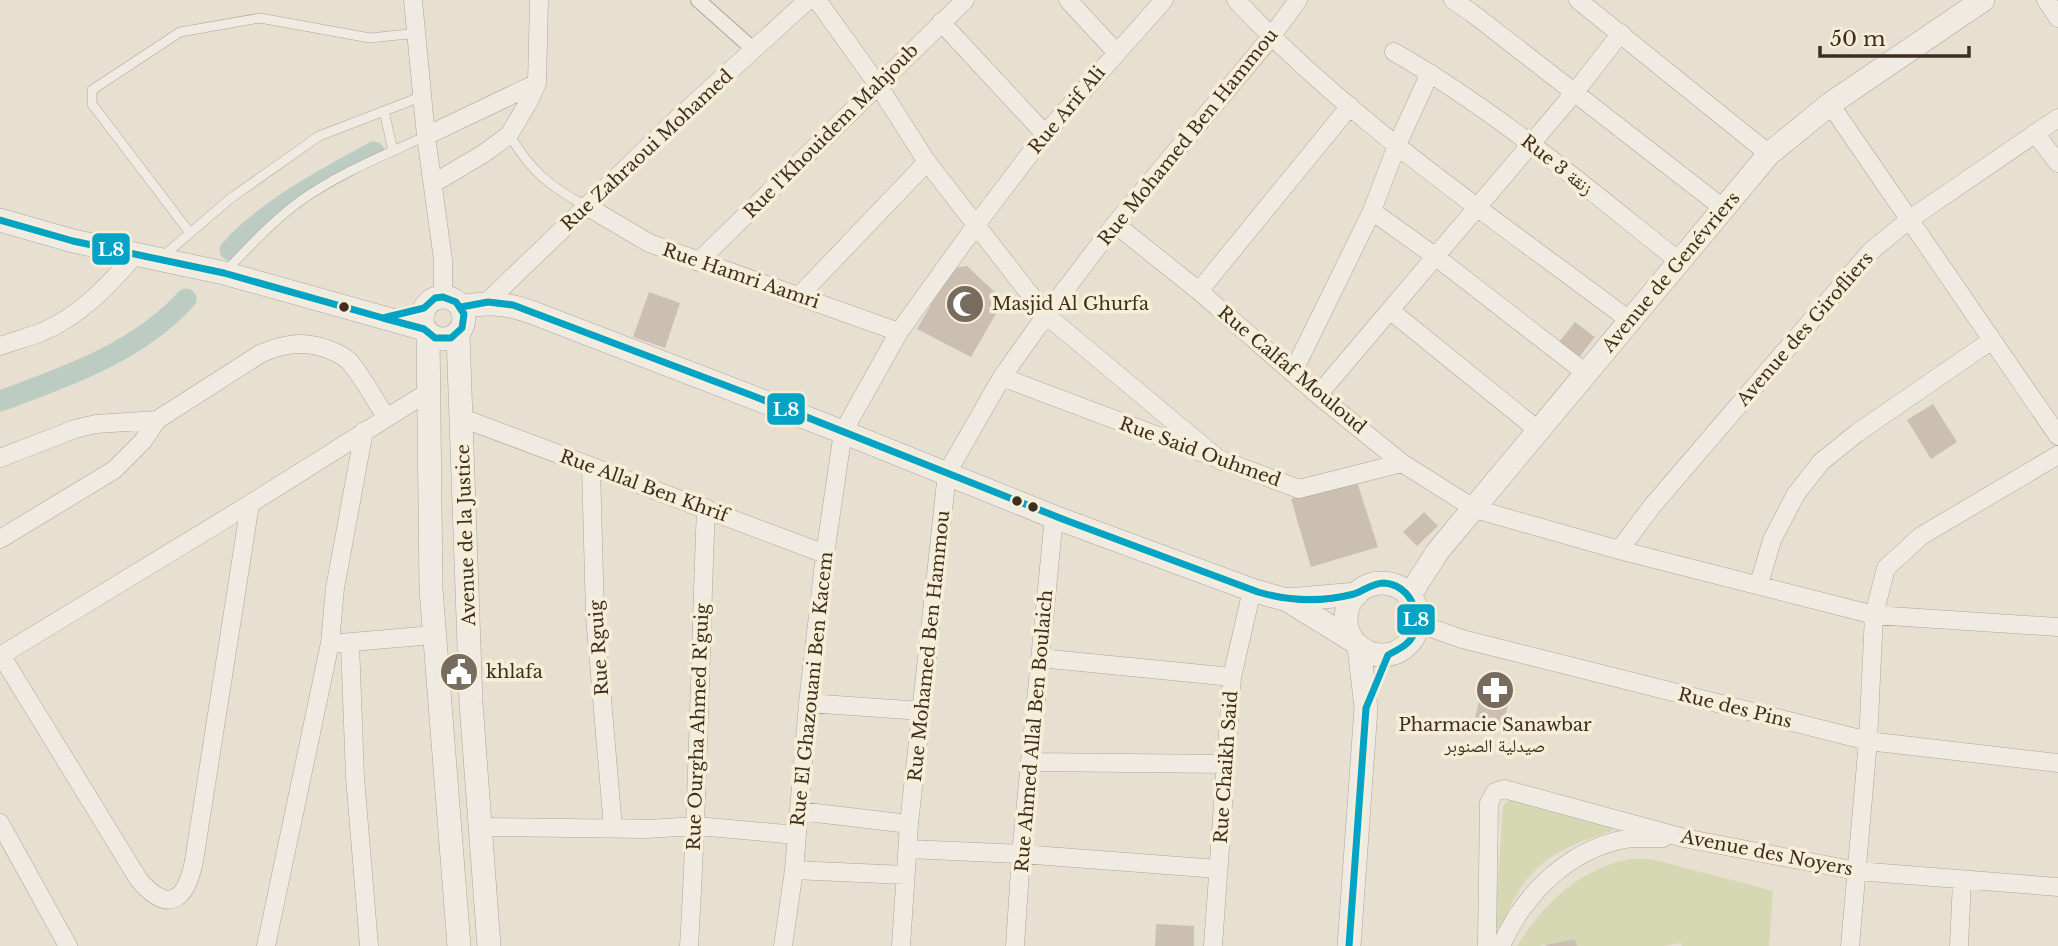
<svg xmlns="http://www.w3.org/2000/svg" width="2058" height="946" viewBox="0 0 2058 946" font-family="'Libre Baskerville','Noto Naskh Arabic',serif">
	<rect width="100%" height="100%" fill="#e7e0d1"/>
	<path fill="#d6d7b3" d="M1509 800 1612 825V831C1549 851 1527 865 1501 927L1495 928 1503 806Z
		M1630 859H1651L1773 891 1769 946H1682L1681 943 1663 946H1577L1575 939 1539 946H1517C1544 903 1579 869 1630 859Z"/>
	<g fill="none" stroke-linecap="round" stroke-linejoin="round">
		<path stroke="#bcccc2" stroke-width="21" d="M230 250C268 208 325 179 374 152
			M0 401C66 377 138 352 186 299"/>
	</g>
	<path fill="#cbbfb2" d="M967 266 999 296 997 312 971 357 917 329 952 268Z
		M649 292 680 303 665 348 633 337Z
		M1575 322 1595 337 1579 357 1559 342Z
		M1933 404 1957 442 1931 459 1907 420Z
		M1356 479 1378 547 1311 567 1291 499Z
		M1424 512 1438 526 1417 546 1403 532Z
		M1485 677 1513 685 1502 729 1474 722Z
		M1156 924 1194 926V946H1155Z
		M1575 939 1577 946H1546V945Z"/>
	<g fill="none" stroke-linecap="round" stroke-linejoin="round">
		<defs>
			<path id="service" d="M384 111 393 151
				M509 135C532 172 549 186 586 206
				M190 233 92 104V90L180 32 260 18 370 38 418 33
				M162 257 231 198 319 136 423 96
				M225 272C247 249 270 224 296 204 335 175 382 156 426 136"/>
			<path id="pedestrian" d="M698 0 754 50"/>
			<path id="minor" d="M413 0 426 136 443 260V297
				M817 0 878 85 927 162 1046 315 1221 461
				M1068 0 1116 52
				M1236 0C1352 123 1495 219 1629 320
				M1453 0 1472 13 1723 208
				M1578 0 1769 154
				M2046 0 2058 18
				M941 22 1045 134
				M1394 52C1497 111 1587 188 1680 262
				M1830 104 2058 436
				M2035 133 2058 163
				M426 136 537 83
				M434 183 483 154 509 135 529 101 537 83 539 0
				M588 207 649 243 899 332
				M1372 211 1436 257 1587 374
				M1115 224 1199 291 1318 395 1402 463 1475 509 1619 550 1874 615 2058 627
				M698 262 965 0
				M1199 291 1350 106
				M799 296 927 162
				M487 302 677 119 808 0
				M1391 311 1539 431
				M0 346C14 341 29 337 42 332 80 316 109 285 135 255
				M1293 372 1372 211 1397 145 1430 73
				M1002 377 1299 489 1402 463
				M1318 395 1575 92 1621 33
				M462 418 825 554
				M0 458 75 429 96 424 157 420
				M591 467 595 616 613 828
				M0 539 114 470 143 441 157 420 260 354C285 343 305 340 330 350 337 353 344 356 349 361 363 377 374 399 386 417
				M1619 550 1653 505 1870 252 1910 219 2058 118
				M1759 584 1772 540 1796 494 1821 462 1857 433 1992 340
				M1417 623 1462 639 1868 741 2058 763
				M340 643 434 635
				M350 643 355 777 369 946
				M1 655 139 880C169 915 186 900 194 861L250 504
				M0 656 250 504 428 392
				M1040 658 1232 677
				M808 703 922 711
				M1031 762 1226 764
				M799 811 909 824
				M0 823 68 946
				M481 827 646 829 697 826 797 835
				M908 849 1021 854 1218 869
				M794 870 905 875
				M266 946 330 643 335 588 364 431
				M689 946C698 800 700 654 706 508
				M783 946 794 870 808 703 825 554 843 432 899 332 976 225 1045 134 1164 0
				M901 946 909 824 947 473 1002 377 1046 315 1115 224 1271 37 1298 0
				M1015 946 1021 854 1054 517
				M1213 946 1232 677 1252 590
				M1487 946 1489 803 1495 792 1504 789 1684 838 1857 871 2058 887
				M1501 946C1523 895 1568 850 1625 839 1637 837 1651 839 1663 838
				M1850 946 1868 741 1874 615 1886 568 1921 536 2058 455
				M1959 946 1962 881"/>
			<path id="tertiary" d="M0 220 73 241 224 273 424 329
				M422 318a21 21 0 1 1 42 0a21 21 0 1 1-42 0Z
				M461 307C487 302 506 303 531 312L843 432 1054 517 1252 590 1287 600 1352 640
				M428 334 431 589 459 946
				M458 334 471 703 489 946
				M1346 619a36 36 0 1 1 72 0a36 36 0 1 1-72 0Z
				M1409 596 1438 551 1769 154 1830 104 1983 0
				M1287 600 1357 594
				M1349 946 1366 708 1359 647"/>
		</defs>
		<use href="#service" stroke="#ada599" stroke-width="10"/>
		<use href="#pedestrian" stroke="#ada599" stroke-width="16"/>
		<use href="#minor" stroke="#ada599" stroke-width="19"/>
		<use href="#tertiary" stroke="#ada599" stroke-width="24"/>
		<use href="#service" stroke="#efebe3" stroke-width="9"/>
		<use href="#pedestrian" stroke="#efebe3" stroke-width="14"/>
		<use href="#minor" stroke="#efebe3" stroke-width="18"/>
		<use href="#tertiary" stroke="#efebe3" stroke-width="23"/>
		<defs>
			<path id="bus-1" d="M0 220 73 241 224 273
				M224 273 383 318
				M224 273 383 318
				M443 297 456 302 464 314 462 328 451 338H435L424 329 383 318 424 308 435 298Z
				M461 307 488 302 513 305 756 397 1065 520 1258 592C1289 601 1323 602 1354 594 1364 591 1372 583 1384 583 1408 585 1421 610 1415 631 1411 644 1399 649 1388 655L1366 708 1349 946"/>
		</defs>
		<use href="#bus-1" stroke="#f7eed8" stroke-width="12"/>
		<use href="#bus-1" stroke="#03a3c5" stroke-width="7"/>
	</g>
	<defs>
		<symbol id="mosque-disc" viewBox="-11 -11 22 22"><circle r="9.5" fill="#786c5e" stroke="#f7eed8"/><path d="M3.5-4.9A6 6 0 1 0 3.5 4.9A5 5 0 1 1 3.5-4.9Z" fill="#fff"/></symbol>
		<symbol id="civic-disc" viewBox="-11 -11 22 22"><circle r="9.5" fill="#786c5e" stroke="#f7eed8"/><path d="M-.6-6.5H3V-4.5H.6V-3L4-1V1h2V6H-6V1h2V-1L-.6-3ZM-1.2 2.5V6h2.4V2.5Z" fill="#fff"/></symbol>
		<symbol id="pharmacy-disc" viewBox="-11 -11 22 22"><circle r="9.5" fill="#786c5e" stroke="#f7eed8"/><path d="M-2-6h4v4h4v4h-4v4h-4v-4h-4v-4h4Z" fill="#fff"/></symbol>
	</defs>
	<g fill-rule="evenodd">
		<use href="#mosque-disc" x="943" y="282" width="44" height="44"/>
		<use href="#civic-disc" x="437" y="650" width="44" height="44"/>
		<use href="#pharmacy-disc" x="1473" y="668" width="44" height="44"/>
	</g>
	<g fill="#3d2e20" stroke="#f7eed8" stroke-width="2.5">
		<circle cx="344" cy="307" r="6"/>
		<circle cx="1017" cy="501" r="6"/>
		<circle cx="1033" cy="507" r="6"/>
	</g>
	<g text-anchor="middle" stroke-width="7" stroke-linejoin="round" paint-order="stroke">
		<g font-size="18" fill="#3d2e20" stroke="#f7eed8">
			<text transform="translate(1067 110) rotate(-50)" y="6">Rue Arif Ali</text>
			<text transform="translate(831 131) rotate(-45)" y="6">Rue l'Khouidem Mahjoub</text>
			<text transform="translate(1188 137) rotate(-51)" y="6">Rue Mohamed Ben Hammou</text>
			<text transform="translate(647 150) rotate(-43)" y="6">Rue Zahraoui Mohamed</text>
			<text transform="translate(1557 165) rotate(38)" y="6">Rue 3 زنقة</text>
			<text transform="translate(1671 272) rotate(-50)" y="6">Avenue de Genévriers</text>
			<text transform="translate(741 276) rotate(19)" y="6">Rue Hamri Aamri</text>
			<text transform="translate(1805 329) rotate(-49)" y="6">Avenue des Girofliers</text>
			<text transform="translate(1292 370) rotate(40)" y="6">Rue Calfaf Mouloud</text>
			<text transform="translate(1200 452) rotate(20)" y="6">Rue Said Ouhmed</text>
			<text transform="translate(644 486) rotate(20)" y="6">Rue Allal Ben Khrif</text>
			<text transform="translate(466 535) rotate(-92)" y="6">Avenue de la Justice</text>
			<text transform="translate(929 646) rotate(-84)" y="6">Rue Mohamed Ben Hammou</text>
			<text transform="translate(599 648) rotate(-94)" y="6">Rue Rguig</text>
			<text transform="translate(812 689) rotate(-84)" y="6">Rue El Ghazouani Ben Kacem</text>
			<text transform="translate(1735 708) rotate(14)" y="6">Rue des Pins</text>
			<text transform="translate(698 727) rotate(-88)" y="6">Rue Ourgha Ahmed R'guig</text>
			<text transform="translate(1034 731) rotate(-85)" y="6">Rue Ahmed Allal Ben Boulaich</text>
			<text transform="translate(1226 767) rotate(-86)" y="6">Rue Chaikh Said</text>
			<text transform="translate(1767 853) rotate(11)" y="6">Avenue des Noyers</text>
		</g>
		<g font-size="18" fill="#3d2e20" stroke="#f7eed8" text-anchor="start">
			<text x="992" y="310">Masjid Al Ghurfa</text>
			<text x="486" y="678">khlafa</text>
			<text x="1495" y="731" text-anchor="middle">Pharmacie Sanawbar<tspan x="1495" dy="21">صيدلية الصنوبر</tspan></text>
		</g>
	</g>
	<g stroke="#f7eed8" stroke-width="2.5">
		<rect x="91" y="232" width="40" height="34" rx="7" fill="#03a3c5"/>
		<rect x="766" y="392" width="40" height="34" rx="7" fill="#03a3c5"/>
		<rect x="1396" y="603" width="40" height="33" rx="7" fill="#03a3c5"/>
	</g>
	<g font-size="19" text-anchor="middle" font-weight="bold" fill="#fff">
		<text x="111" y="256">L8</text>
		<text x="786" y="416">L8</text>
		<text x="1416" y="626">L8</text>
	</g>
	<path d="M1820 46v10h149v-10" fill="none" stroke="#3d2e20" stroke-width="3.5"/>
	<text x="1830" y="46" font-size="21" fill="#3d2e20" stroke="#f7eed8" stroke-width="5" paint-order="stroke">50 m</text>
</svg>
